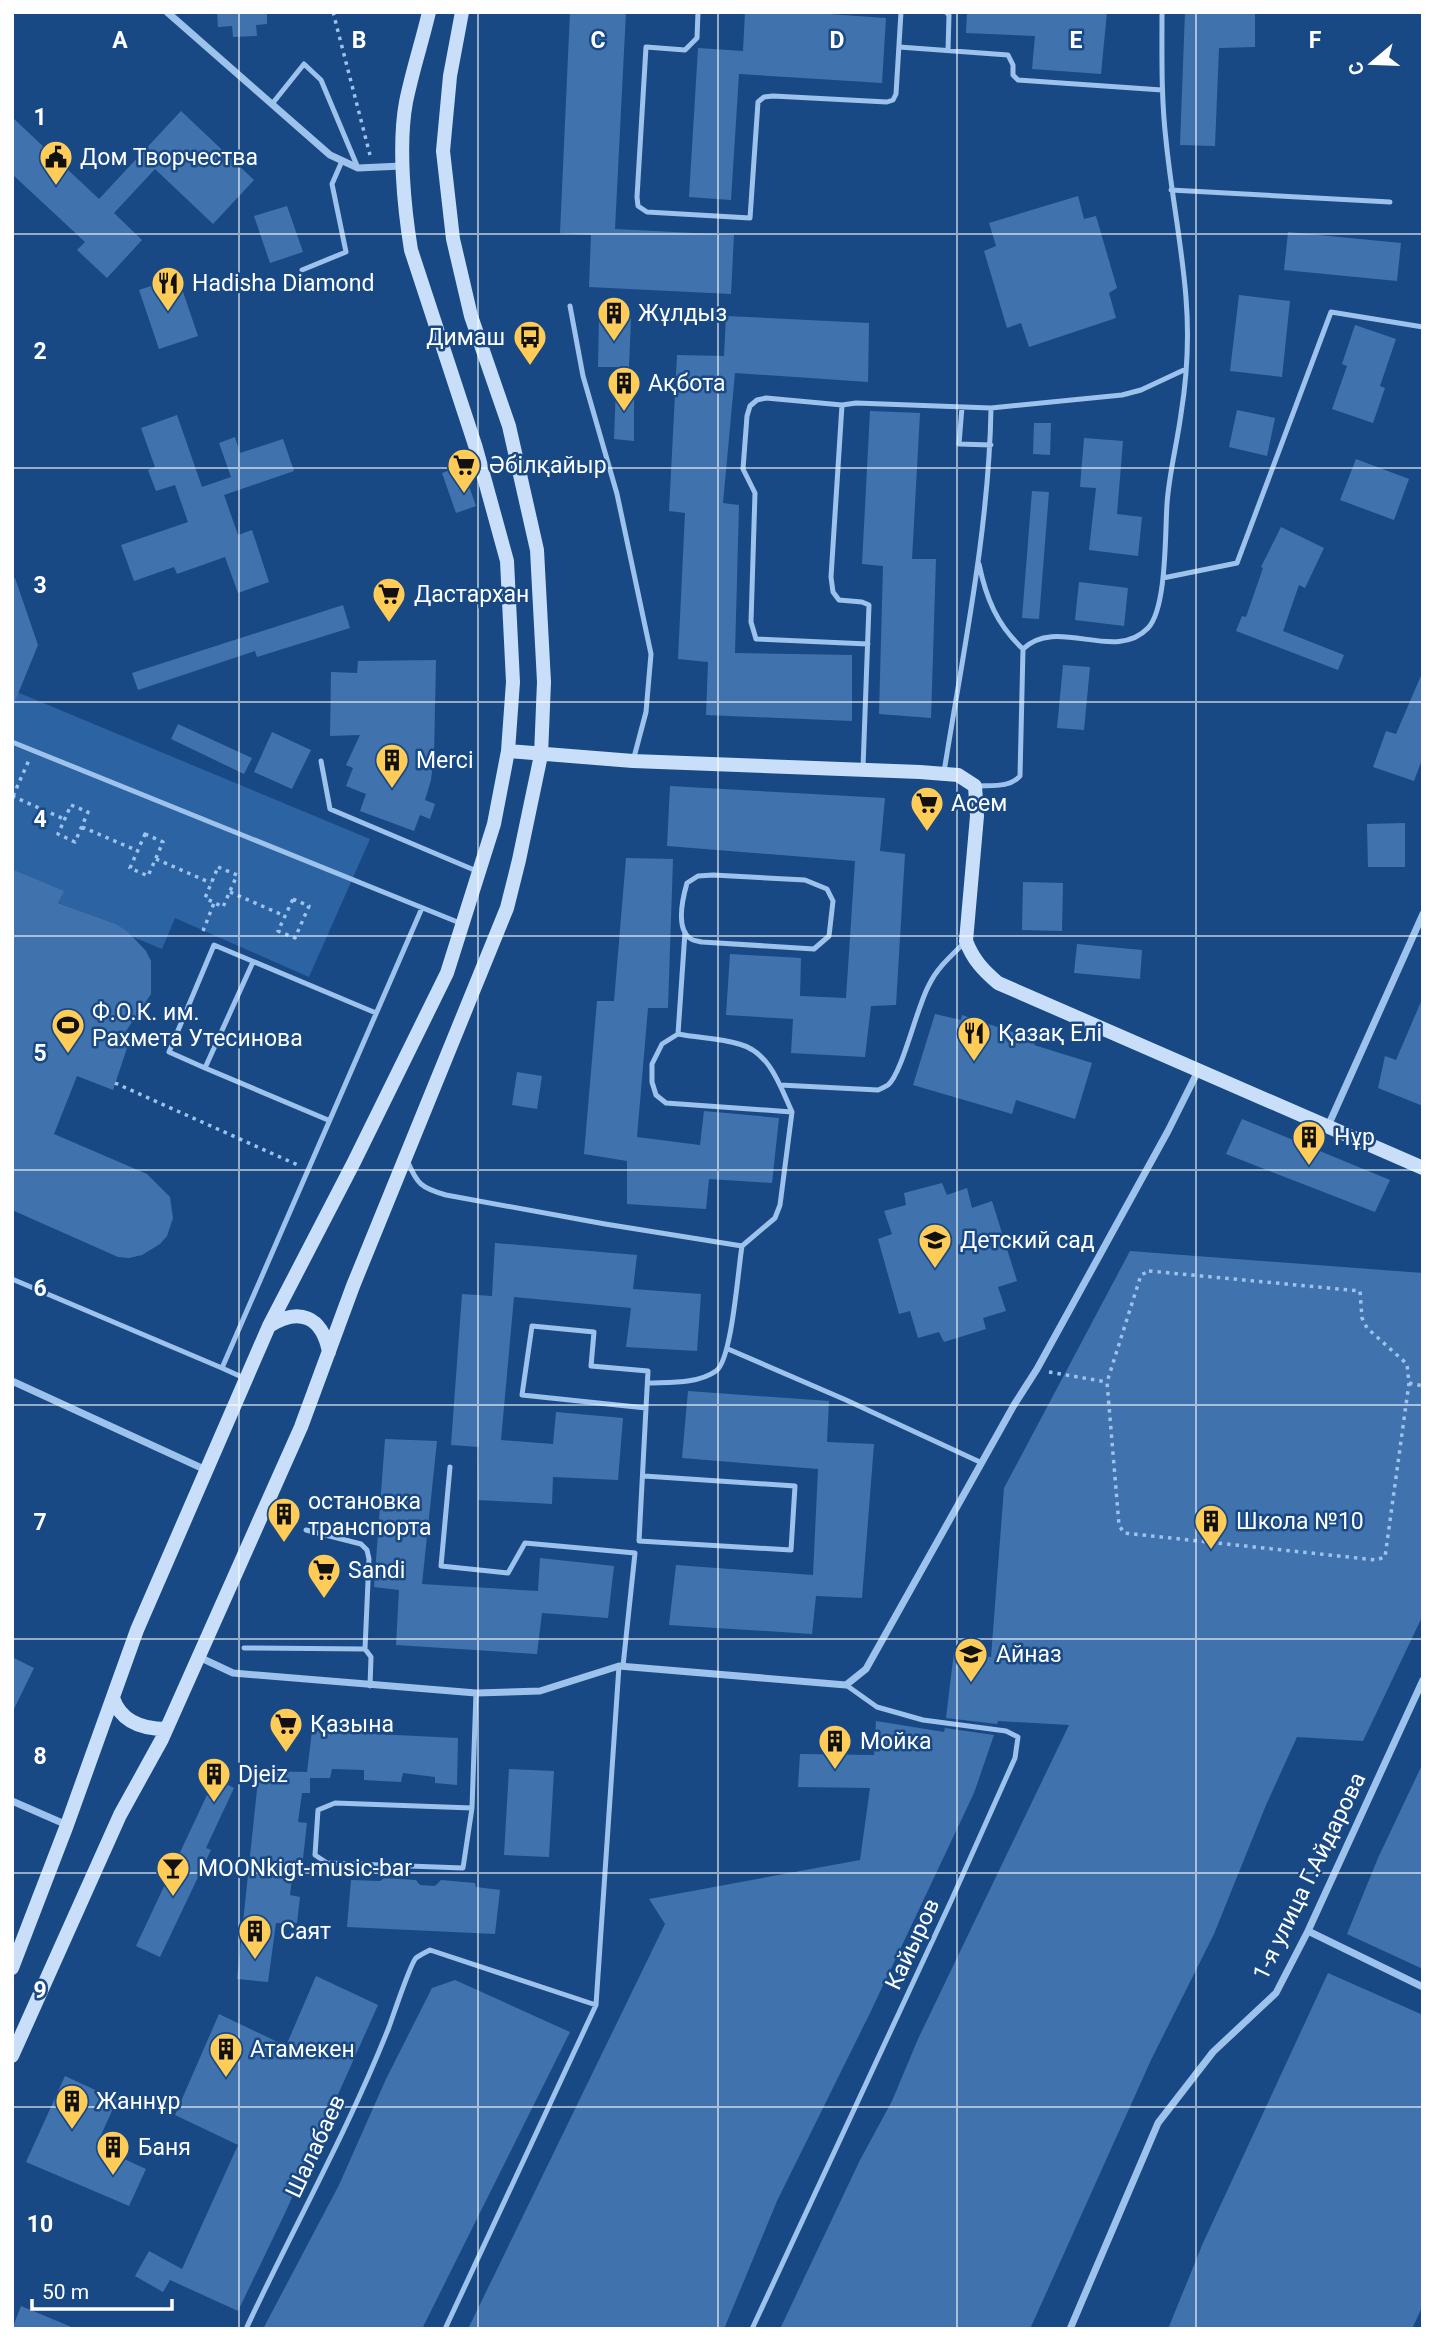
<svg xmlns="http://www.w3.org/2000/svg" width="1435" height="2341" viewBox="0 0 1435 2341" font-family="Roboto,sans-serif">
	<rect width="100%" height="100%" fill="#184984"/>
	<path fill="#2b63a3" d="M12 690 370 839 309 977 175 918 162 949 133 937 116 924 58 903 63 891 12 869Z"/>
	<path fill="#4073ae" d="M217 12H267V24L256 25 257 36 233 37 232 26 218 27Z
		M570 12H626L615 229 734 235 731 294 589 287 591 235 560 233Z
		M745 12H800L886 18 882 83 739 74 731 200 689 197 698 48 743 51Z
		M967 12H1107L1101 74 1032 69 1035 36 966 33Z
		M1185 12H1255V47L1219 48 1215 146 1180 145Z
		M181 111 254 180 213 224 155 169 114 213 142 240 107 278 77 250 85 242 12 174V117L99 199Z
		M1078 196 1084 219 1096 216 1117 288 1109 293 1116 318 1029 347 1021 323 1007 328 984 251 996 246 989 223Z
		M287 206 303 252 270 263 254 216Z
		M1288 232 1401 243 1397 281 1284 270Z
		M178 277 198 336 159 349 139 290Z
		M1239 295 1290 301 1282 377 1230 371Z
		M726 316 869 323 868 382 735 373 723 503 739 505 735 653 852 655V721L706 715 708 662 678 659 685 513 669 511 677 355 724 356Z
		M599 318H631L629 367H598Z
		M1355 325 1396 339 1380 386 1385 388 1373 423 1332 409 1347 366 1342 364Z
		M616 386 634 387V441L614 439Z
		M1237 410 1275 418 1267 456 1229 447Z
		M870 411 920 413 912 559H936L931 718 879 714 883 566 862 564Z
		M177 415 202 487 231 477 219 443 235 437 240 453 283 439 294 471 224 495 238 535 252 530 269 582 238 593 225 557 177 574 174 567 134 581 121 545 188 522 175 485 156 491 148 470 155 467 141 428Z
		M1034 423H1051L1050 455 1033 454Z
		M1084 438 1123 441 1117 514 1142 517 1138 556 1089 550 1096 488 1080 487Z
		M1356 459 1409 479 1394 520 1340 500Z
		M462 466 476 506 456 513 442 473Z
		M1032 491 1049 492 1039 619 1022 618Z
		M1281 527 1324 548 1305 588 1299 585 1283 631 1344 655 1338 670 1236 631 1242 616 1246 617 1263 568 1261 567Z
		M12 578H15L38 645 13 706Z
		M1079 582 1128 588 1124 626 1075 620Z
		M343 605 350 628 257 657 255 651 138 690 132 673Z
		M436 660 434 756 431 780 425 800 435 804 430 819 420 815 414 831 360 811 366 794 346 786 353 768 346 765 360 735 330 736 331 672 357 673 358 661Z
		M1063 665 1090 667 1084 730 1057 728Z
		M1423 671V757L1414 781 1373 767 1386 731 1396 734Z
		M178 724 252 758 244 774 171 739Z
		M272 732 311 750 292 789 254 772Z
		M670 786 885 798 880 851 905 854 896 1005 871 1006 865 1057 791 1053 793 1019 726 1015 730 954 801 958 800 996 846 998 855 861 667 846Z
		M1405 823V867H1368L1367 824Z
		M626 858 673 859 668 1008H648L637 1137 700 1145 704 1111 779 1118 772 1183 709 1179 706 1209 627 1204V1161L584 1154 597 1001H614Z
		M12 869 64 891 58 903 116 924 128 932 146 951 151 961V994L126 1031 132 1033 113 1090 77 1076 54 1134 147 1174 170 1197 173 1218 167 1236 160 1244 142 1255 129 1258 118 1257 12 1210Z
		M1023 882 1063 883 1062 931 1022 930Z
		M1077 944 1142 950 1140 979 1074 973Z
		M1423 997V1106L1378 1088 1385 1056 1396 1060Z
		M935 1014 961 1020 962 1015 1036 1040 1034 1045 1092 1063 1075 1119 1016 1100 1012 1114 913 1085Z
		M517 1072 542 1076 537 1109 512 1105Z
		M1242 1119 1390 1180 1375 1212 1226 1154Z
		M942 1183 947 1195 967 1188 972 1208 992 1201 1017 1281 998 1287 1006 1311 983 1318 986 1329 944 1342 939 1332 918 1338 910 1311 899 1314 878 1239 892 1234 884 1211 906 1205 904 1193Z
		M495 1243 637 1255 633 1289 701 1294 697 1351 626 1347 631 1308 514 1297 501 1440 553 1444 556 1412 623 1418 618 1480 553 1477 552 1504 478 1500 479 1447 451 1445 462 1294 492 1296Z
		M1130 1251 1423 1273V1615L1363 1741 1297 1737 1266 1805 1214 1934 1151 2060 1030 2329H780L860 2160 892 2101 918 2039 1069 1725 998 1721 997 1724 946 1718 954 1652 991 1657 1004 1488Z
		M688 1391 829 1401 827 1442 874 1444 862 1598 816 1596 812 1634 669 1625 676 1565 813 1575 818 1469 682 1458Z
		M385 1439 437 1441 422 1584 538 1591 540 1558 614 1566 608 1618 542 1613 537 1654 396 1645 399 1590 374 1587Z
		M12 1657 34 1668 12 1713Z
		M876 1721 944 1732 945 1728 994 1735 974 1793 870 2013 777 2201 724 2329H468L665 1924 649 1899 860 1860 870 1788 798 1787 800 1754 874 1755Z
		M312 1731 458 1738 457 1785 435 1783V1777L403 1773 401 1782 364 1780V1770L332 1769 330 1778H310V1793H302L298 1822 307 1823 302 1867 293 1868 290 1895 300 1897 297 1923H276L268 1982 237 1979 259 1771 307 1772Z
		M1423 1763V1969L1347 1934 1378 1858Z
		M509 1769 554 1771 549 1857 504 1855Z
		M215 1778 234 1788 206 1848 211 1850 160 1957 136 1946Z
		M384 1878 416 1880 420 1885 435 1886 441 1880 475 1883 476 1887 500 1890 495 1934 347 1927 351 1880 380 1881Z
		M1328 1973 1423 2015V2305L1412 2329H1168L1203 2243Z
		M316 1976 378 2005 286 2211 238 2311 170 2280 163 2292 135 2276 149 2251 182 2269 238 2145 175 2115 219 2014 286 2046Z
		M455 1980 570 2032 422 2329H263L339 2185 386 2079 432 1988Z
		M65 2076 117 2100 96 2146 146 2169 129 2206 26 2162Z
		M21 2306 74 2328V2329H12Z"/>
	<g fill="none" stroke-linecap="round" stroke-linejoin="round">
		<path stroke="#9dc2ec" stroke-width="3.5" stroke-dasharray="3.5 5" stroke-linecap="butt" d="M333 12 370 155
			M12 796 64 819
			M13 796 29 760
			M71 805 88 812 75 842 58 834Z
			M82 827 138 851
			M145 834 163 842 148 876 130 868Z
			M156 859 211 883
			M218 867 237 875 223 907 205 898Z
			M230 892 285 916
			M293 899 309 906 295 938 278 931Z
			M203 931 214 903
			M115 1083 300 1166
			M1149 1271 1360 1291 1362 1318 1367 1328 1407 1364 1409 1383 1385 1557 1376 1560 1124 1533 1119 1525 1107 1382 1141 1275Z
			M1049 1372 1107 1382
			M1409 1383 1423 1386"/>
		<path stroke="#9dc2ec" stroke-width="5" d="M698 12 697 38 685 50 646 47 637 197 638 206 647 212 750 218 758 102 764 97 773 96 887 102 893 100 896 94 901 12
			M946 12 949 15 948 51
			M899 47 1008 55 1013 65V75L1018 80 1162 90
			M272 104 304 64 321 80 358 168
			M1171 190 1390 202
			M302 270 346 252 332 184 342 161
			M570 306 583 376 617 494 651 654 646 712 633 761
			M842 405 831 577 833 592 839 600 862 602 869 605 863 768
			M962 407 959 444 991 445
			M979 564C986 598 997 625 1023 649
			M1163 578 1237 563 1331 312 1423 327
			M868 644 756 639 751 622 755 493 743 469 747 416 750 406 757 400 766 398 842 405 856 403 991 408 1122 395 1141 390 1186 369
			M12 742 460 923
			M321 761 330 809 479 872
			M944 772C963 652 989 530 991 408
			M977 786C991 785 1010 788 1020 776L1023 649C1057 616 1115 663 1148 628 1167 608 1165 532 1167 504 1169 474 1177 444 1181 414 1187 377 1189 335 1186 298 1182 245 1171 192 1166 140 1161 97 1162 55 1162 12
			M713 875 805 880 827 889 833 901 829 936 814 949 702 942C698 941 694 941 691 939 675 929 683 897 687 883L698 876Z
			M685 932 678 1034 662 1044 652 1064V1082L656 1095 666 1103 792 1112 780 1205 775 1218 742 1246
			M253 962 205 1068 169 1052 214 945 376 1013
			M678 1034C698 1038 719 1038 739 1044 770 1052 780 1086 792 1112
			M205 1068 328 1120
			M780 1085 878 1090C882 1088 885 1087 888 1085 902 1074 917 1006 929 985 937 968 951 956 964 943
			M407 1160C417 1184 421 1188 446 1195L605 1224 742 1246C738 1269 732 1360 716 1371 698 1384 669 1382 648 1383
			M12 1279 222 1368
			M532 1326 594 1332 591 1366 648 1371 646 1408 522 1395Z
			M728 1349 846 1400 982 1463
			M244 1378 222 1368 422 908
			M450 1467 441 1566 508 1573 525 1543 635 1553 623 1666
			M644 1476 795 1486 791 1550 639 1541 646 1408
			M306 1530 361 1544 367 1550 369 1559 365 1649
			M244 1648 365 1649 371 1657 370 1686
			M472 1808 335 1803 318 1810 315 1855 327 1863 463 1868 472 1808 476 1693
			M246 2329C293 2228 348 2131 389 2027 393 2016 411 1962 416 1958 420 1955 426 1952 430 1950L596 2005
			M445 2329 596 2005 619 1666
			M752 2329 951 1901 1015 1758 1018 1737 1006 1731 923 1720 877 1707 846 1685"/>
		<path stroke="#9dc2ec" stroke-width="7" d="M167 12 330 155 358 168 402 166
			M1328 1126 1423 914
			M12 1381 206 1470
			M199 1657 233 1673 476 1693 540 1691 619 1666 846 1685 866 1669 1014 1405 1037 1369 1168 1131 1198 1071
			M12 1801 67 1825
			M1308 1931 1423 1987
			M1070 2329 1158 2123 1213 2052 1276 1993 1308 1931 1423 1680"/>
		<path stroke="#c9dff9" stroke-width="14" d="M508 751 633 761 920 772 958 775 975 786 977 816 966 941C973 960 984 971 998 983L1423 1168
			M269 1326C299 1307 322 1316 329 1352
			M113 1698C121 1722 143 1729 166 1729
			M12 1968 67 1825 137 1630 269 1326 354 1162 447 973 494 824 508 751 513 682 507 561 476 448 411 250C404 207 398 145 406 102 412 72 422 42 429 12
			M12 2056 120 1815 162 1739 301 1427 353 1286 507 908 519 860 541 755 544 682 537 550 509 426 471 316 453 239 443 151 450 76 462 12"/>
	</g>
	<path fill="none" stroke="#fff" stroke-width="2" stroke-opacity="0.55" d="M239 12V2329M478 12V2329M718 12V2329M957 12V2329M1196 12V2329M12 234H1423M12 468H1423M12 702H1423M12 936H1423M12 1170H1423M12 1405H1423M12 1639H1423M12 1873H1423M12 2107H1423"/>
	<defs>
		<symbol id="civic-pin" viewBox="-11 -11 22 30"><path d="M0 17L-7.5 6A9.5 9.5 0 1 1 7.5 6Z" fill="#ffcc58" stroke="#184984"/><path d="M-.6-6.5H3V-4.5H.6V-3L4-1V1h2V6H-6V1h2V-1L-.6-3ZM-1.2 2.5V6h2.4V2.5Z" fill="#111"/></symbol>
		<symbol id="restaurant-pin" viewBox="-11 -11 22 30"><path d="M0 17L-7.5 6A9.5 9.5 0 1 1 7.5 6Z" fill="#ffcc58" stroke="#184984"/><path d="M-5-6h1v4h1v-4h1v4h1v-4h1v5L-1.5 .5V6h-2V.5L-5-1ZM5-6V6H3V1.5H1.5Q1.5-4 5-6Z" fill="#111"/></symbol>
		<symbol id="building-pin" viewBox="-11 -11 22 30"><path d="M0 17L-7.5 6A9.5 9.5 0 1 1 7.5 6Z" fill="#ffcc58" stroke="#184984"/><path d="M-4-6H4V6H1V3H-1V6H-4ZM-2.5-4.3h1.7v1.8h-1.7ZM.8-4.3h1.7v1.8H.8ZM-2.5-1h1.7V.8h-1.7ZM.8-1h1.7V.8H.8Z" fill="#111"/></symbol>
		<symbol id="bus-pin" viewBox="-11 -11 22 30"><path d="M0 17L-7.5 6A9.5 9.5 0 1 1 7.5 6Z" fill="#ffcc58" stroke="#184984"/><path d="M-5-6H5V4H4V6H2V4H-2V6H-4V4H-5ZM-3.5-4V0h7V-4ZM-3.5 1.2v1.5H-2V1.2ZM2 1.2v1.5H3.5V1.2Z" fill="#111"/></symbol>
		<symbol id="supermarket-pin" viewBox="-11 -11 22 30"><path d="M0 17L-7.5 6A9.5 9.5 0 1 1 7.5 6Z" fill="#ffcc58" stroke="#184984"/><path d="M-6-5.5h2.5l.6 2H6L4.5 2H-2.5L-4.4-4H-6ZM-1.5 3.2a1.3 1.3 0 1 0 .1 0ZM3 3.2a1.3 1.3 0 1 0 .1 0Z" fill="#111"/></symbol>
		<symbol id="stadium-pin" viewBox="-11 -11 22 30"><path d="M0 17L-7.5 6A9.5 9.5 0 1 1 7.5 6Z" fill="#ffcc58" stroke="#184984"/><path d="M0-5a6.5 5 0 1 0 0 10a6.5 5 0 1 0 0-10ZM-3.5-1.8h7v3.6h-7Z" fill="#111"/></symbol>
		<symbol id="school-pin" viewBox="-11 -11 22 30"><path d="M0 17L-7.5 6A9.5 9.5 0 1 1 7.5 6Z" fill="#ffcc58" stroke="#184984"/><path d="M0-5L7-2L0 1L-7-2ZM-4 1L0 2.5L4 1V4Q0 6-4 4Z" fill="#111"/></symbol>
		<symbol id="bar-pin" viewBox="-11 -11 22 30"><path d="M0 17L-7.5 6A9.5 9.5 0 1 1 7.5 6Z" fill="#ffcc58" stroke="#184984"/><path d="M-6-5H6L.8 .8V4.5H3.5V6h-7V4.5H-.8V.8Z" fill="#111"/></symbol>
	</defs>
	<g fill-rule="evenodd">
		<use href="#civic-pin" x="37" y="138" width="38" height="52"/>
		<use href="#restaurant-pin" x="149" y="264" width="38" height="52"/>
		<use href="#building-pin" x="595" y="294" width="38" height="52"/>
		<use href="#bus-pin" x="511" y="318" width="38" height="52"/>
		<use href="#building-pin" x="605" y="364" width="38" height="52"/>
		<use href="#supermarket-pin" x="445" y="446" width="38" height="52"/>
		<use href="#supermarket-pin" x="370" y="575" width="38" height="52"/>
		<use href="#building-pin" x="373" y="741" width="38" height="52"/>
		<use href="#supermarket-pin" x="908" y="784" width="38" height="52"/>
		<use href="#stadium-pin" x="49" y="1006" width="38" height="52"/>
		<use href="#restaurant-pin" x="955" y="1014" width="38" height="52"/>
		<use href="#building-pin" x="1290" y="1118" width="38" height="52"/>
		<use href="#school-pin" x="916" y="1221" width="38" height="52"/>
		<use href="#building-pin" x="265" y="1495" width="38" height="52"/>
		<use href="#building-pin" x="1192" y="1502" width="38" height="52"/>
		<use href="#supermarket-pin" x="305" y="1551" width="38" height="52"/>
		<use href="#school-pin" x="952" y="1635" width="38" height="52"/>
		<use href="#supermarket-pin" x="267" y="1705" width="38" height="52"/>
		<use href="#building-pin" x="816" y="1722" width="38" height="52"/>
		<use href="#building-pin" x="195" y="1755" width="38" height="52"/>
		<use href="#bar-pin" x="154" y="1849" width="38" height="52"/>
		<use href="#building-pin" x="236" y="1912" width="38" height="52"/>
		<use href="#building-pin" x="207" y="2030" width="38" height="52"/>
		<use href="#building-pin" x="53" y="2082" width="38" height="52"/>
		<use href="#building-pin" x="94" y="2128" width="38" height="52"/>
	</g>
	<g text-anchor="middle" stroke-width="5" stroke-linejoin="round" paint-order="stroke">
		<g font-size="23" fill="#fff" stroke="#184984" text-anchor="start">
			<text x="80" y="165">Дом Творчества</text>
			<text x="192" y="291">Hadisha Diamond</text>
			<text x="638" y="321">Жұлдыз</text>
			<text x="505" y="345" text-anchor="end">Димаш</text>
			<text x="648" y="391">Ақбота</text>
			<text x="489" y="473">Әбілқайыр</text>
			<text x="414" y="602">Дастархан</text>
			<text x="416" y="768">Merci</text>
			<text x="951" y="811">Асем</text>
			<text x="92" y="1020">Ф.О.К. им.<tspan x="92" dy="26">Рахмета Утесинова</tspan></text>
			<text x="998" y="1041">Қазақ Елі</text>
			<text x="1334" y="1145">Нұр</text>
			<text x="960" y="1248">Детский сад</text>
			<text x="308" y="1509">остановка<tspan x="308" dy="26">транспорта</tspan></text>
			<text x="1236" y="1529">Школа №10</text>
			<text x="348" y="1578">Sandi</text>
			<text x="996" y="1662">Айназ</text>
			<text x="310" y="1732">Қазына</text>
			<text x="860" y="1749">Мойка</text>
			<text x="238" y="1782">Djeiz</text>
			<text x="198" y="1876">MOONkigt-music-bar</text>
			<text x="280" y="1939">Саят</text>
			<text x="250" y="2057">Атамекен</text>
			<text x="96" y="2109">Жаннұр</text>
			<text x="138" y="2155">Баня</text>
		</g>
		<g font-size="23" fill="#fff" stroke="#184984">
			<text transform="translate(1309 1876) rotate(-64)" y="8">1-я улица Г.Айдарова</text>
			<text transform="translate(912 1944) rotate(-65)" y="8">Кайыров</text>
			<text transform="translate(315 2146) rotate(-65)" y="8">Шалабаев</text>
		</g>
	</g>
	<g font-size="23" text-anchor="middle" font-weight="bold" fill="#fff" stroke="#184984" stroke-width="5" stroke-linejoin="round" paint-order="stroke">
		<text x="120" y="48">A</text>
		<text x="359" y="48">B</text>
		<text x="598" y="48">C</text>
		<text x="837" y="48">D</text>
		<text x="1076" y="48">E</text>
		<text x="1315" y="48">F</text>
		<text x="40" y="125">1</text>
		<text x="40" y="359">2</text>
		<text x="40" y="593">3</text>
		<text x="40" y="827">4</text>
		<text x="40" y="1061">5</text>
		<text x="40" y="1296">6</text>
		<text x="40" y="1530">7</text>
		<text x="40" y="1764">8</text>
		<text x="40" y="1998">9</text>
		<text x="40" y="2232">10</text>
	</g>
	<rect width="1435" height="2341" fill="none" stroke="#ffffff" stroke-width="28"/>
	<g transform="translate(1372 63) rotate(251)" stroke="#184984" stroke-width="5" paint-order="stroke">
	<path d="M0-5L12 26L0 18L-12 26Z" fill="#ffffff"/>
	<text y="-10" font-size="19" font-weight="bold" text-anchor="middle" fill="#ffffff">С</text>
	</g>
	<path d="M32 2299v10h140v-10" fill="none" stroke="#ffffff" stroke-width="3.5"/>
	<text x="42" y="2299" font-size="21" fill="#ffffff" stroke="#184984" stroke-width="5" paint-order="stroke">50 m</text>
</svg>
